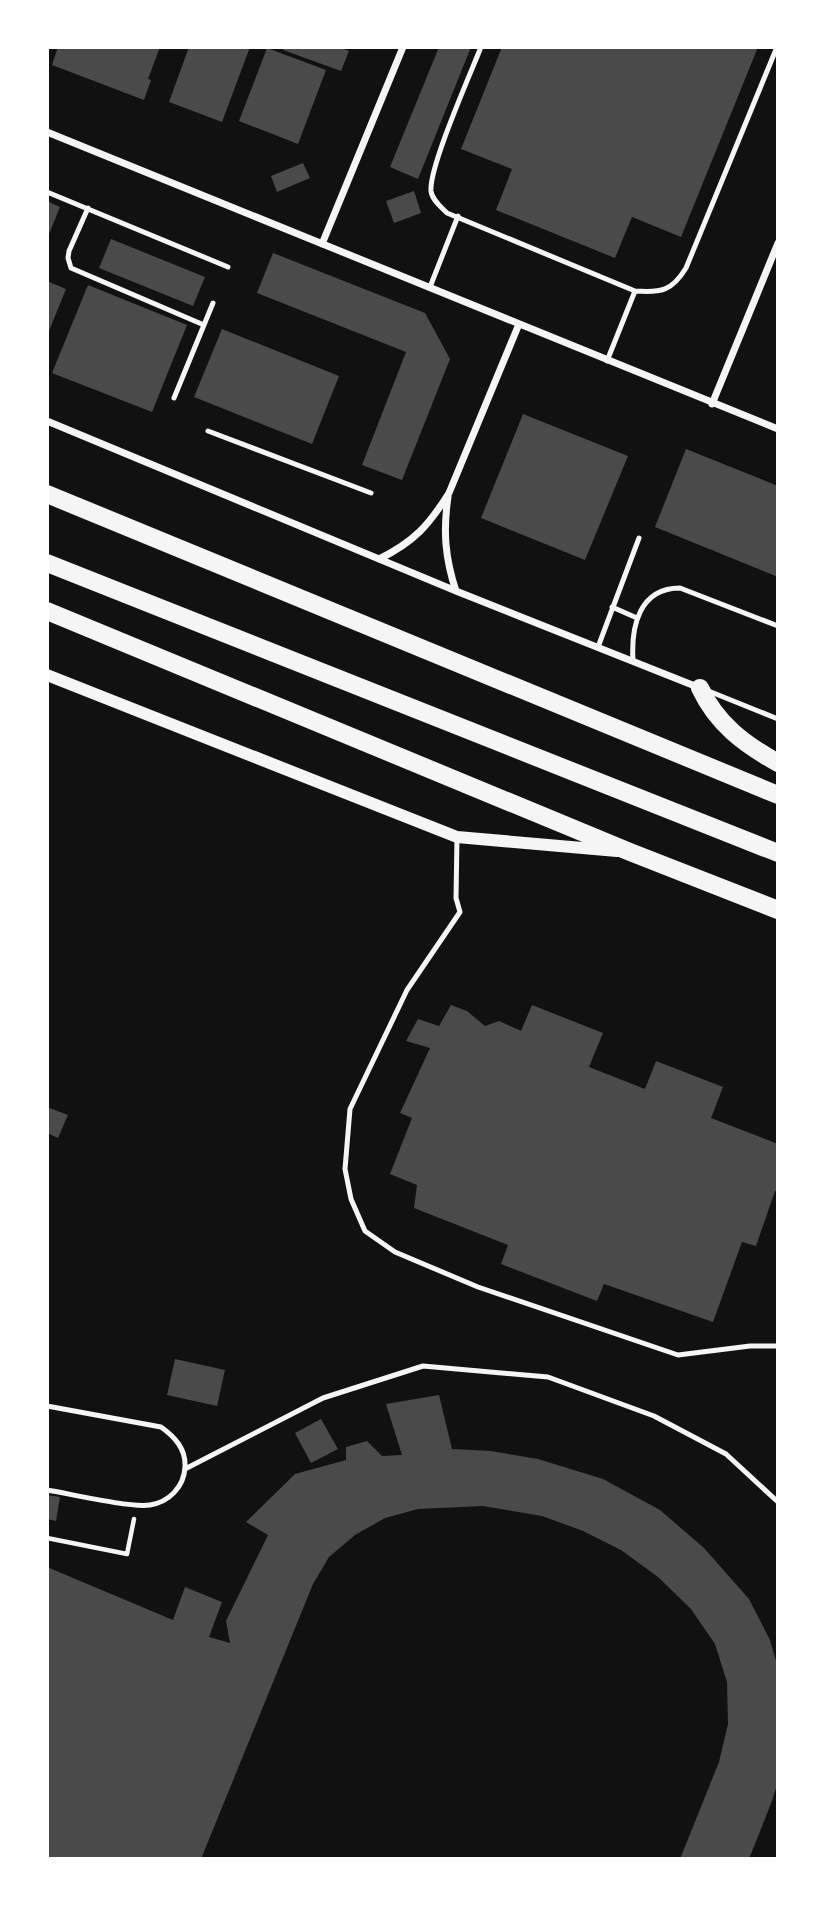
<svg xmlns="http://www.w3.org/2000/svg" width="825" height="1906" viewBox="0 0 825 1906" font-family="Roboto,sans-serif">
	<rect width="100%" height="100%" fill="#111"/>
	<path fill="#4a4a4a" d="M58 47H160L148 79 151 80 144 100 52 65Z
		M189 47H250L222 122 169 102Z
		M285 47H338L349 51 341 71 283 50Z
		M439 47H471L418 179 390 167Z
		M502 47H758L681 237 632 217 615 258 496 210 512 169 461 149Z
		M267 48 326 70 298 144 239 121Z
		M303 163 310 178 277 192 271 176Z
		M414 191 421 213 394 223 386 201Z
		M47 201 60 207 47 239Z
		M111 239 205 277 193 306 99 268Z
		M273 253 425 313 450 359 402 480 362 465 406 352 257 293Z
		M47 281 66 289 47 336Z
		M88 285 187 325 152 412 52 373Z
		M222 329 339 376 312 444 194 397Z
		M523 414 628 456 585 560 481 518Z
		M686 449 778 486V577L655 527Z
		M451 1005 467 1011 485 1026 499 1021 521 1031 532 1005 603 1033 589 1067 645 1089 656 1061 723 1087 711 1118 778 1144V1192L775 1191 756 1246 742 1242 713 1322 604 1284 597 1301 501 1264 508 1245 414 1208 417 1185 390 1174 412 1118 400 1113 430 1048 406 1041 418 1019 439 1026Z
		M47 1107 68 1115 58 1138 47 1133Z
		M175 1359 225 1370 217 1406 167 1395Z
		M439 1395 452 1449 491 1451 538 1459 603 1479 660 1510 704 1548 749 1599 770 1640 778 1668V1781L772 1801 749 1859H680L719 1762 728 1724 727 1682 715 1644 691 1609 658 1577 621 1550 583 1531 542 1516 483 1506 418 1509 385 1518 355 1535 329 1557 313 1584 201 1859H47V1567L173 1620 185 1587 222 1602 209 1637 230 1643 226 1621 268 1535 246 1522 295 1474 346 1460V1447L367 1441 382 1456 402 1455 386 1404Z
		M321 1419 338 1449 311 1463 295 1433Z
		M47 1495 60 1497 56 1521 47 1519Z"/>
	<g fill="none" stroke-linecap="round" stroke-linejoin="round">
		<path stroke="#f5f5f5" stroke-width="4.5" d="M47 1538 127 1554 134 1519"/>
		<path stroke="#f5f5f5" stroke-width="5" d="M481 47C470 75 429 167 431 191 432 200 441 207 447 213L635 291C661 293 672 291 686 268L777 47
			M47 192 228 267
			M88 208 69 251 68 258 71 268 204 325
			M430 287 458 216
			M607 361 635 291
			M174 398 213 303
			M208 431 371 493
			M612 607 637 618
			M598 647 639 538
			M633 660C631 627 639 588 680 588L778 626
			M706 690 778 719
			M457 837 456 898 460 912 407 990 350 1109 345 1169 351 1199 365 1231 395 1252 478 1287 678 1355 750 1346H778
			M47 1406 161 1427C175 1437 186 1449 185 1467 184 1487 169 1502 150 1505 130 1508 71 1494 47 1490
			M185 1469 323 1398 423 1366 548 1377 654 1416 726 1454 778 1502"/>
		<path stroke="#f5f5f5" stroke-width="7" d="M47 132 778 429
			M322 244 403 47
			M712 404 778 243
			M47 421 456 591 700 688
			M448 497C443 531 445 558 456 591
			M379 559C414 542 429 525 449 493L519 324"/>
		<path stroke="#f5f5f5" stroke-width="12" d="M47 675 457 837 617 851"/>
		<path stroke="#f5f5f5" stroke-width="18" d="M47 494 778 795
			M47 563 778 853
			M47 611 630 852 778 910
			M700 688C717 724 744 744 778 763"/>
	</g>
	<rect width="825" height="1906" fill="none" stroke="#ffffff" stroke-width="98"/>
</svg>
